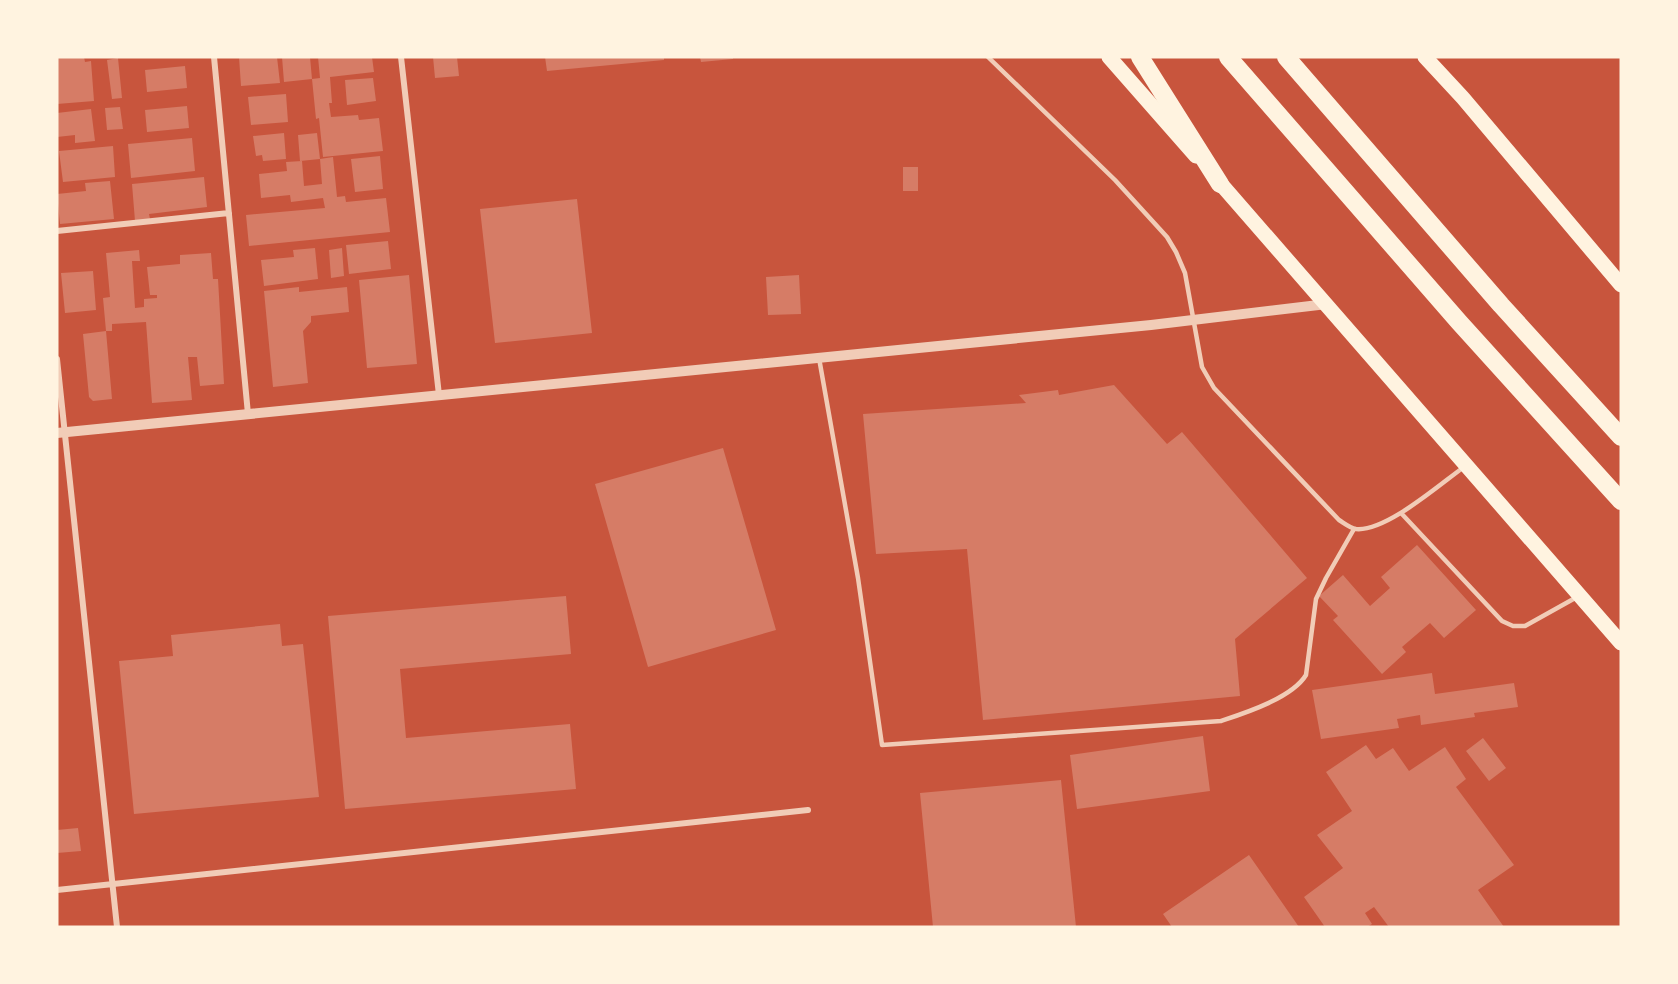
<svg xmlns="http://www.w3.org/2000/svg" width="1678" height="984" viewBox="0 0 1678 984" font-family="'Nunito Sans',sans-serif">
	<rect width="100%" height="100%" fill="#c8553d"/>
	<path fill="#d67c66" d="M57 57H84L85 62 91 61 94 101 57 104Z
		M239 57H277L280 83 241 86Z
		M282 57H310L312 79 284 82Z
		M318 57H372L374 72 330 77 332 103H329L331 117 358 115 359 120 379 118 383 151 323 157 319 118 316 119 312 79 320 78Z
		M433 57H457L459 76 435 78Z
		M545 57H664V60L547 71Z
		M700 57H733V59L701 62Z
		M118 58 122 98 112 99 107 60Z
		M185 66 187 88 147 92 145 70Z
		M373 78 376 101 347 105 345 80Z
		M286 94 288 122 251 125 248 97Z
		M187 106 189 128 147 132 145 110Z
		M120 107 123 129 107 130 105 108Z
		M91 109 95 141 75 143V135L57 137V113Z
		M284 133 286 159 263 161 262 155 256 156 253 136Z
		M317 133 320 159 333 157 337 197 345 196 346 202 386 198 390 232 249 246 246 215 325 208 323 198 291 202 290 195 261 198 259 174 287 171 286 162 302 161 304 186 322 184 320 159 300 161 298 135Z
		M192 138 195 171 131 178 128 144Z
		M113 146 115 177 63 182 59 151Z
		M380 156 383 189 355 192 351 159Z
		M903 167H918V191H903Z
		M204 177 207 207 149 214 150 219 135 221 132 184Z
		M110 181 114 219 60 224 57 194 86 191 85 183Z
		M577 199 592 333 495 343 480 209Z
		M388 241 391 269 349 274 346 245Z
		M315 248 318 279 264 286 261 260 294 257 293 250Z
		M342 248 344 276 331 278 329 250Z
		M139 250 140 261H132L135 308 144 307V299L157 298V295H150L147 267 180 264V255L211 253 213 279H218L224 384 200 386 197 357H188L192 400 152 403 146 322 112 324V331H106L103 298 110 297 106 253Z
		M93 271 96 310 65 313 61 273Z
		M409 275 417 364 367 368 359 280Z
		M799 275 801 314 768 315 766 277Z
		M299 287V292L347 287 349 312 311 316V322L303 331 308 383 273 387 264 291Z
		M106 331 112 399 93 401 89 397 83 334Z
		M1114 385 1167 444 1182 432 1307 578 1235 639 1240 696 983 720 967 549 876 554 863 414 1026 403 1019 395 1058 390 1059 395Z
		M723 448 776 630 648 667 595 484Z
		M1417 545 1476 610 1444 638 1430 623 1402 647 1406 652 1382 674 1333 620 1338 616 1319 596 1343 575 1370 606 1390 588 1381 577Z
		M566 596 571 654 400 669 406 738 570 724 576 789 345 809 328 616Z
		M280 624 282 646 303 644 319 797 134 814 119 661 173 656 171 635Z
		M1432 673 1435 694 1514 683 1518 707 1474 713 1475 717 1421 725 1420 715 1397 719 1399 728 1321 739 1312 690Z
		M1203 736 1210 791 1077 809 1070 755Z
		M1483 738 1506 768 1489 781 1466 751Z
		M1366 745 1376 759 1393 748 1409 771 1445 747 1466 779 1456 787 1514 865 1478 890 1504 927H1389L1374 907 1365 913 1372 924 1367 927H1325L1304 897 1343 868 1317 835 1352 811 1326 772Z
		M1061 780 1076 927H933L920 793Z
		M78 828 81 851 57 853V830Z
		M1249 855 1299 927H1172L1163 914Z"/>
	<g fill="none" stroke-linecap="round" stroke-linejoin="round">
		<path stroke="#f1ccb7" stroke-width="4.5" d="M988 57 1115 180 1167 237 1176 252 1185 273 1202 367 1214 388 1339 520C1344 523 1350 528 1356 529 1386 532 1440 484 1464 467
			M819 358 858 578 882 745 1221 721C1245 713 1292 698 1306 675L1316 599 1326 578 1354 529
			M1401 513 1502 621 1513 626H1525L1577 597"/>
		<path stroke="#f1ccb7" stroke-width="6" d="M214 57 248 414
			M401 57 439 395
			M57 231 229 213
			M57 359 117 927
			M57 890 808 810"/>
		<path stroke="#f1ccb7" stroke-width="10" d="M57 433 1151 325 1327 304"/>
		<path stroke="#fff3e0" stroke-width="15" d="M1109 57 1196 156
			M1425 57 1463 98 1621 285
			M1214 176 1621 643"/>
		<path stroke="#fff3e0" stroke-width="18" d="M1140 57 1220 184
			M1228 57 1459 322 1621 501
			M1286 57 1501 305 1621 437"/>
	</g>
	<rect width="1678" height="984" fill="none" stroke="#fff3e0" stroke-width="117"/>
</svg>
